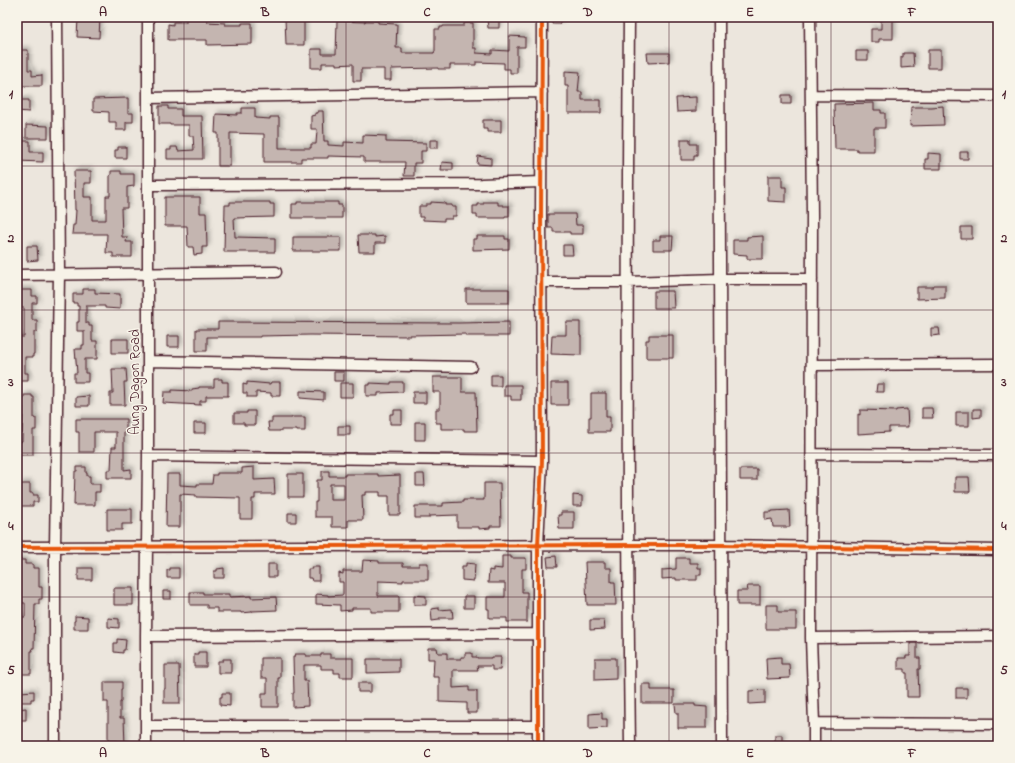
<svg xmlns="http://www.w3.org/2000/svg" width="1015" height="763" viewBox="0 0 1015 763" font-family="'Indie Flower',sans-serif">
	<defs>
		<filter id="shadow"><feDropShadow dx="2.5" dy="-2.5" stdDeviation="2" flood-color="#0004"/></filter>
	</defs>
	<rect width="100%" height="100%" fill="#ece6dd"/>
	<filter id="ink" filterUnits="userSpaceOnUse"><feTurbulence type="fractalNoise" baseFrequency=".025" numOctaves="2"/><feDisplacementMap in="SourceGraphic" scale="8" xChannelSelector="R" yChannelSelector="G"/><feConvolveMatrix kernelMatrix="1 2 1 2 8 2 1 2 1" color-interpolation-filters="sRGB"/></filter>
	<g filter="url(#ink)">
		<path fill="#c4b5b0" stroke="#4a1f2b" fill-rule="evenodd" filter="url(#shadow)" d="M85 17H100L99 38 77 37 78 18H85Z
			M491 17H499V28H488L487 18H491Z
			M552 17H560V24H552Z
			M186 18H207V22L225 23V25H242V23H252V44L207 45V40H168V24L173 25V22H186Z
			M285 18H304V45H286Z
			M884 19H893V39H879V42H871V29H881V20H884Z
			M337 21 365 22V21H378V23L397 24 396 48H402V53H434V52H435V29H440V27H443V26H464V23H473V48H476V53L492 54V50L509 51V36L525 37V47H517V73H510V69H504V63L476 62V65H450V69H438V68L391 69V80H384V69H361V81H353V64L336 65V63H322V68H311V49H322V54H336Z
			M17 50H28V70H32V76L42 75V86H22V82H17Z
			M928 50H941V68H928Z
			M856 51H868V60H856Z
			M647 53H669V62L648 63Z
			M903 53H913L914 67 901 68V57H903Z
			M565 71 580 72 578 92H582V100H601V113H568V86H565Z
			M782 95H791V104H782Z
			M696 97V111L677 112 676 98Z
			M128 98V113H133V122H126V130H116V122H109V112L93 111V99Z
			M17 100H29V112L17 111Z
			M874 103V110H881V113H885V128H874V151H857V149H835L834 104Z
			M159 106H168V109H181V116H202L203 159H167V150H171V147H177L178 151 194 150 193 136H189V125H170V124H159Z
			M943 106 944 125 910 126 911 107H932Z
			M242 108H255V118L270 119V117H279V148H311V144H316L317 129H311V116L315 115V113H318V111H323L324 141H328V145L344 146V142L363 143V135L386 136V142L426 143V151H421V163H414V176H404L405 162H364V157L328 156V158H301V162H264V134L230 133V166H218V133H215L216 114 237 115V113H242Z
			M483 120H501V132H487V129H483Z
			M26 125 48 126V138H26Z
			M681 139H690V144H697V155H694V160H681Z
			M430 140H438V148H430Z
			M17 141H30V152H43V162L17 161Z
			M118 147H126V158H115V150H118Z
			M960 152H968V159H960Z
			M928 153 941 154V169H925V159H928Z
			M478 156 491 158V165L477 164Z
			M442 162 453 163V170H441Z
			M74 171H91V183H84V197H92V220H106V196H110V175H111V171H121V174H134V186L127 187V208H121L122 237H127L126 242H132V257H113V253H106L107 234H72L73 225H75L76 210H75Z
			M768 176H782V187H786V202L768 201Z
			M165 197H200V213H206L207 247H202V254L194 255 193 247H188L187 226H165Z
			M230 202H270V204H274V217L234 218 235 237 275 238V252H224L225 205H230Z
			M297 202H338V205H342V218H292V204H297Z
			M431 202 445 203V205H452V207H456V216H452V219H444V221L423 220V217H419V206H426V204H431Z
			M484 202H498V205H503V206H509V216H505V218H477V215H473V206H478V204H484Z
			M548 214H575L576 225H583V234H570V232H553V228H548Z
			M961 227H972V239H961Z
			M358 235H375V237L385 236V243H375V252H359Z
			M477 236H505V239H509V249L473 250V239H477Z
			M660 236H673L672 250H653V240H660Z
			M763 236V259H747V255L733 254V240H747V237Z
			M293 237H341V251H293Z
			M563 245H572L573 255H563Z
			M27 246H37L38 260 27 261Z
			M934 285H945V298L917 299V287H933Z
			M83 289H95V293L120 294V309L105 308V306H86V323H89V326H92V341H97V359H85V373H88V382H74V373H77L75 349H82V345H84V331H77V322H79V306H77V303H73V294H83Z
			M466 289H509V303H466Z
			M17 290H32V296H37V303H32V320H37V332H34V354H33V357H25V373H28V381H17V337H24V308H17Z
			M654 291H673L674 308H654Z
			M218 322 459 323 509 322V336H466V334L410 335V336L310 335 260 336V337H207V351H196V329H218Z
			M566 322H580V336H581V355L551 354 552 335H566Z
			M931 328H939L940 335 931 336Z
			M649 335H673V358H646V340H649Z
			M167 336H179V347H167Z
			M112 339H128V353H112Z
			M112 369H126L127 382H124L125 405H110V393H113Z
			M334 372H344V381H334Z
			M491 375H501V386H491Z
			M433 377H462V392H476L477 431H464V429H441V423H436V409H440V392H433Z
			M214 379H222V382H228V396H206V401H200V405L163 403 164 392H172V390L192 391V389L199 388V387H214Z
			M247 382 270 384 271 382H280V396H271V393L256 392V397H247V393H243V384L247 385Z
			M391 382H403V392L378 393V396H366V385H370V383L391 384Z
			M340 383H353V397H340Z
			M551 383H568V405H551Z
			M877 384H884V392H876Z
			M504 385H521V400H511V396H504Z
			M300 391 324 392V400L300 398Z
			M413 392H426V403H413Z
			M591 393H606V417H610V432H589V417H591Z
			M24 395H32V397H34V418H36V430H33V455H17L18 442H21V441H22L23 407H20L21 399H24Z
			M89 396V406H76V397Z
			M922 408H932L933 418H922Z
			M907 409 908 427H889V432L858 434V414L860 415V410L896 411V410Z
			M973 409H981V417L973 418Z
			M394 410H402V424H390V414H394Z
			M247 411H255V425H244V423H234V413H247Z
			M956 412H969V426H956Z
			M292 417H305V431H297V430H280V431H269L268 422H272V418H292Z
			M76 419H126V432H124V470L131 469V478H107V470H111L112 447H116V432H94V452H79V432H76Z
			M415 422H425V440H415Z
			M194 423H206V433H194Z
			M338 426H350V435H338Z
			M77 467H86V473H87V476H90V484H100V492H95V505H74L75 471H77Z
			M254 467V480L274 479 275 494H255V499H252V519H240V498L196 497V495L180 494V527H166L167 474H180V485L197 486V484H212L213 475H217V473H242V468Z
			M740 469H757V480H740Z
			M322 471H329V476H345V474H378V476L400 475V515H389V496H380V492H365V495H362L363 520H348V527H332V517H315V502H317V480H322ZM330 484H344V500H330Z
			M288 474H303V497H288Z
			M416 474H424L425 486H416Z
			M955 477H969L970 492H955Z
			M484 483H500L501 526H490V528L479 529V527H457V515L429 516V518H415V506H443V503L463 502V500H484Z
			M20 484H30V493H33V495H38V502H33V506H17V493H20Z
			M573 495 582 496V506H573Z
			M107 509H132V524H122V530H107Z
			M789 510 790 527H773L772 519 765 520V512H772V511Z
			M561 512H574V529H559L558 515H561Z
			M288 513H296V522H288Z
			M502 556H511V558H526V569H522V592H527V622H507V618H489V609H487V597H505V583H488L489 570 493 571V568L502 569Z
			M556 556 557 567H548L547 557Z
			M676 558H689V563H698V568H701V575H697V580H676V578L662 579V570L676 569Z
			M17 560H25V564H33V568H39V587H42V599H39V604H35L34 648H32L33 651H31V674H19V627H17V619H20V617H25V603H17V593H18L19 579H18V576H17Z
			M363 560 379 561V563H403V566H419V563H428V580H403V582L378 581V596H399V612H371V608H352V610L340 611V605L316 604V594L328 595V596L343 595V582H339V573L343 574V571H362Z
			M585 562H605V568H611V582H615L616 605H587Z
			M466 563 475 564 474 581 462 580V566H466Z
			M268 564H276V577H268Z
			M311 567H319V581H312L311 578H308V569H312Z
			M78 568H92V580H78Z
			M170 568H179V578H167V570H170Z
			M224 568V578H214V571H217V569Z
			M747 586H760V605H737V591H748Z
			M114 588H133V605H114Z
			M163 591H171V599H163Z
			M190 592H203V594H229V597L251 596V598L276 597 277 610 252 611V612L241 613V612H217V608H207V605H190Z
			M414 595 426 596V605H414Z
			M464 596H474V608H464Z
			M766 605H778V612H796V629H766Z
			M439 608V610L452 609 453 618H439V620L432 621 431 609Z
			M75 616 88 617V629H74V621H75Z
			M108 618 119 619V628L108 627Z
			M590 620H604L605 629 590 630Z
			M117 639 126 640 125 650H123V653L114 652V643H117Z
			M910 643H917V658H920V669H918L919 697H907V673H905V669H898V658H906V656H910Z
			M428 648H437L438 653H447V659H461V657H465V653H472V657H477V658H491V657H501L500 670H492V666H477L478 670H453V688L469 687V691H477V713H467V703L439 702V677H433L434 659H428Z
			M198 652H206V667H194V654H198Z
			M294 654H306V656H321V654H330V658H353V677H340V673H334V669H321V665H304V681H307L308 706 293 707V693H294L293 657H295Z
			M781 657V664H789L790 678 767 679 766 658Z
			M261 658H280V678H278V707H262V693H267V678H261Z
			M595 658H616V679L595 680Z
			M223 659H231V673H218V661H223Z
			M367 659H399V672L367 673Z
			M165 665H179L180 703H164V689H165Z
			M104 682H122V689H121V702H120V718H124L125 746H117V741H108V702H104Z
			M358 683H371V692H358Z
			M642 684H651V690H674V703H642Z
			M956 688H967V698H956Z
			M765 690V703L749 704V691Z
			M34 691V699H31V702H20V692Z
			M222 693H230V706L220 705V697H222Z
			M675 704H695V706L707 707V728H678V713H676Z
			M26 708V720H17L18 709Z
			M602 713V719H607V728L589 729V714Z
			M775 735H782V746H775Z"/>
		<g fill="none" stroke-linecap="round" stroke-linejoin="round">
			<defs>
				<path id="minor" d="M629 17C627 260 627 503 630 746
					M719 17 722 746
					M810 17 812 215 811 638 814 723V746
					M811 95 998 96
					M148 98 542 92
					M148 185 481 184 541 182
					M17 275 276 272
					M541 282H627L720 279H812
					M148 361 471 367
					M812 365 998 364
					M812 454 998 455
					M148 456 542 461
					M17 547 628 545H721L998 550
					M146 636 538 634
					M811 638 998 636
					M814 723 998 724
					M146 726H538
					M55 746V547L59 274 57 17
					M146 746V636L148 456V17
					M538 746V546L542 461 541 213 542 17"/>
			</defs>
			<use href="#minor" stroke="#4a1f2b" stroke-width="13"/>
			<use href="#minor" stroke="#f7f3e8" stroke-width="10"/>
			<defs>
				<path id="cycleway" d="M17 547 628 545H721L998 550
					M538 746V546L542 461 541 213 542 17"/>
			</defs>
			<use href="#cycleway" stroke="#f7f3e8" stroke-width="6"/>
			<use href="#cycleway" stroke="#e8590c" stroke-width="4"/>
		</g>
	</g>
	<path fill="none" stroke="#4a1f2b" stroke-width="1" stroke-opacity="0.55" d="M184 17V746M346 17V746M508 17V746M669 17V746M831 17V746M17 166H998M17 310H998M17 453H998M17 597H998"/>
	<g text-anchor="middle" stroke-width="3" stroke-linejoin="round" paint-order="stroke">
		<g font-size="14" fill="#4a1f2b" stroke="#f7f3e8">
			<text transform="translate(134 382) rotate(-90)" y="5">Aung Dagon Road</text>
		</g>
	</g>
	<rect width="1015" height="763" fill="none" stroke="#f7f3e8" stroke-width="44"/>
	<rect x="22" y="22" width="971" height="719" fill="none" stroke="#4a1f2b" stroke-width="1.5"/>
	<g font-size="13" text-anchor="middle" font-weight="bold" fill="#4a1f2b">
		<text x="103" y="16">A</text>
		<text x="265" y="16">B</text>
		<text x="427" y="16">C</text>
		<text x="588" y="16">D</text>
		<text x="750" y="16">E</text>
		<text x="912" y="16">F</text>
		<text x="11" y="98">1</text>
		<text x="1004" y="98">1</text>
		<text x="11" y="242">2</text>
		<text x="1004" y="242">2</text>
		<text x="11" y="386">3</text>
		<text x="1004" y="386">3</text>
		<text x="11" y="530">4</text>
		<text x="1004" y="530">4</text>
		<text x="11" y="674">5</text>
		<text x="1004" y="674">5</text>
		<text x="103" y="757">A</text>
		<text x="265" y="757">B</text>
		<text x="427" y="757">C</text>
		<text x="588" y="757">D</text>
		<text x="750" y="757">E</text>
		<text x="912" y="757">F</text>
	</g>
</svg>
